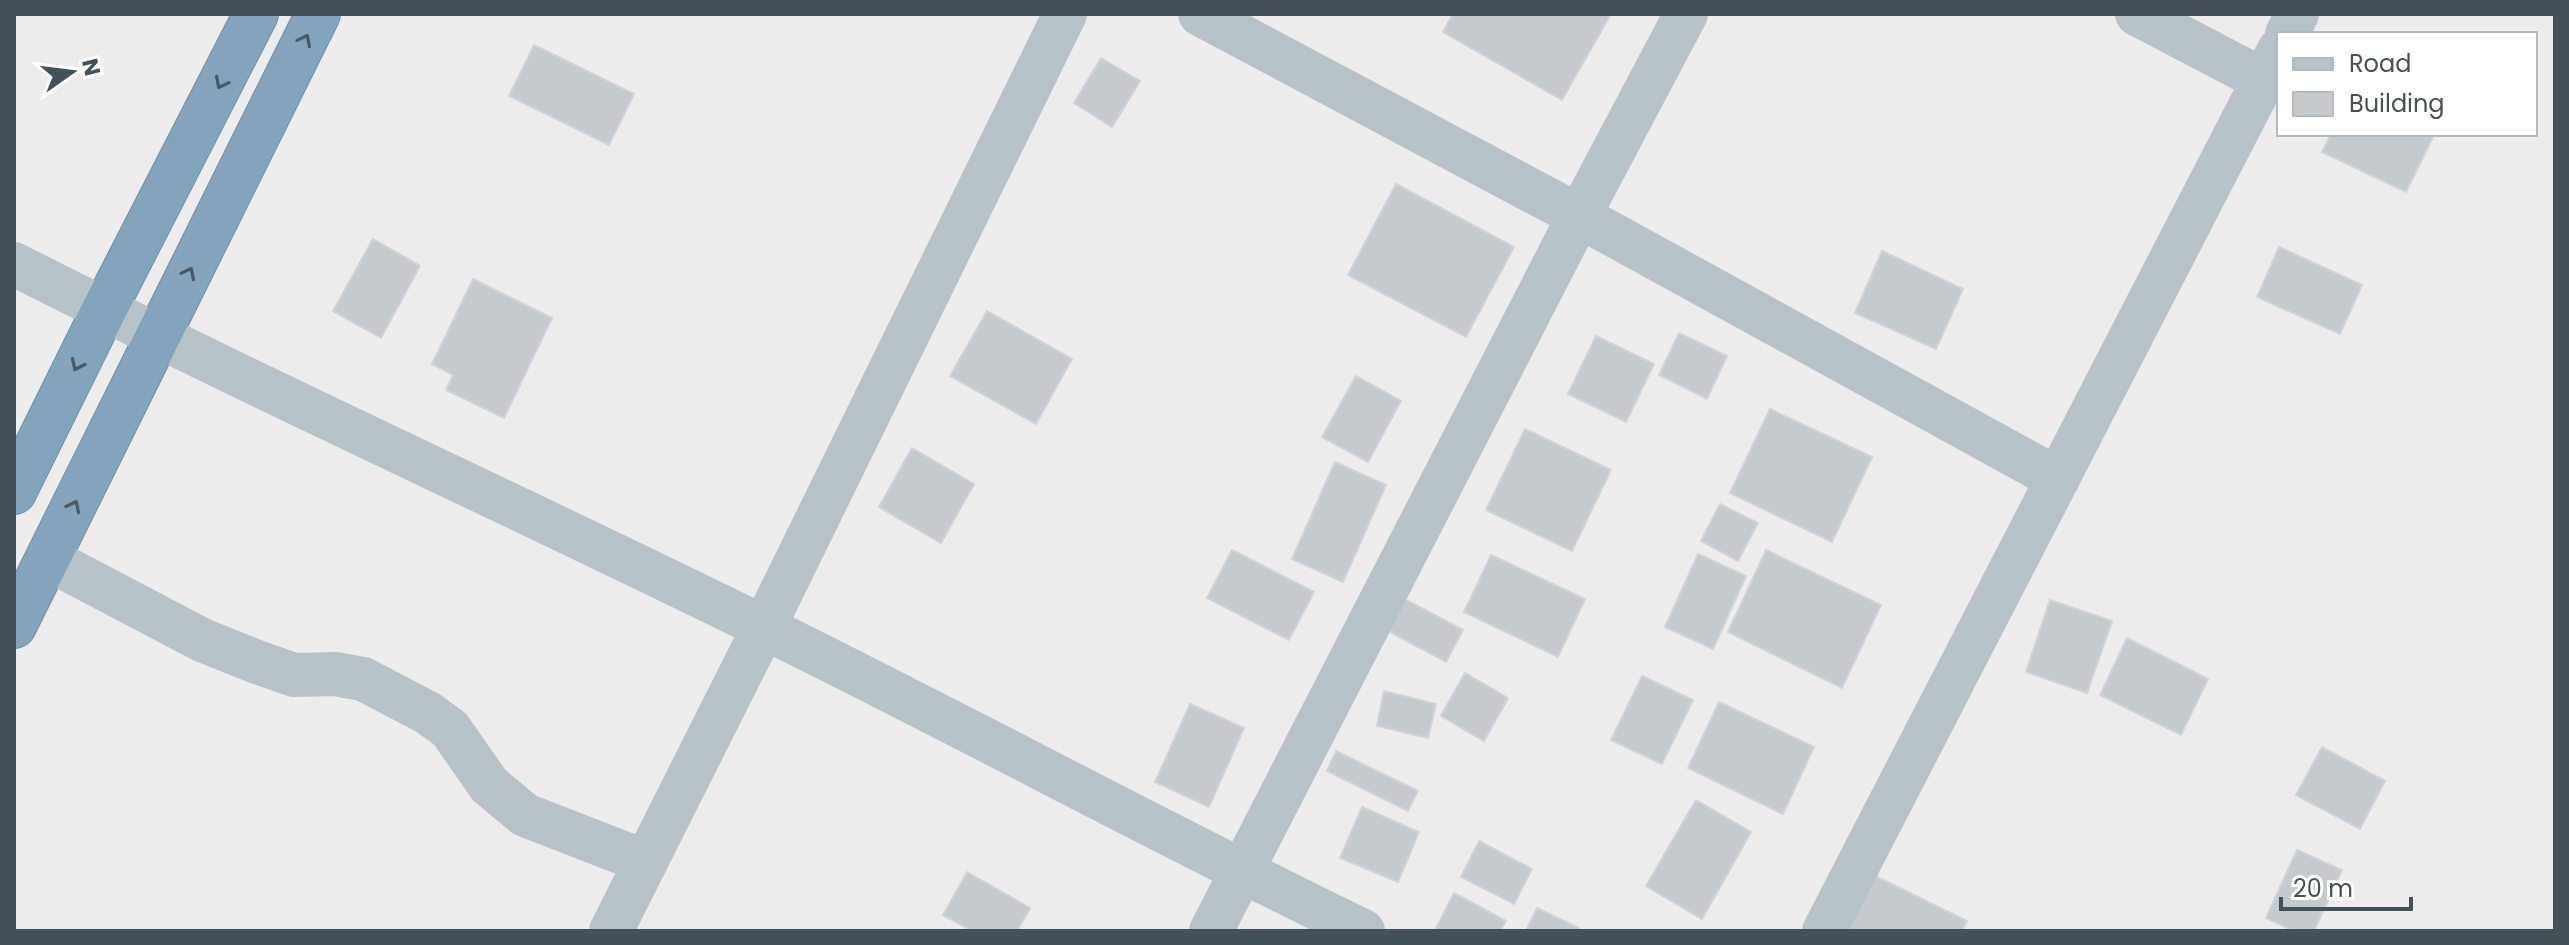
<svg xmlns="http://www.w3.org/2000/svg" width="2569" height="945" viewBox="0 0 2569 945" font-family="Poppins,sans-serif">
	<rect width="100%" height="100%" fill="#eeebec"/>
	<path fill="#c5cacf" stroke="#cfd3d7" stroke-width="2" d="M1453 14H1611L1562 100 1443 32Z
		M534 45 634 94 609 145 509 96Z
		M1101 58 1140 81 1112 127 1074 103Z
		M2331 134H2433L2434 135 2406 192 2322 152Z
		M1396 184 1514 247 1466 337 1348 275Z
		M373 239 420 266 381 338 333 311Z
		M2279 247 2362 285 2340 334 2257 297Z
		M1882 251 1963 289 1936 349 1855 313Z
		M473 279 552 318 504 418 446 390 453 375 432 364Z
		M987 311 1072 359 1036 424 950 376Z
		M1679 333 1727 356 1707 399 1659 375Z
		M1596 336 1654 364 1626 422 1568 394Z
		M1356 376 1401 401 1368 462 1322 437Z
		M1770 409 1872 457 1832 542 1730 493Z
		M1525 429 1611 470 1572 551 1486 510Z
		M912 448 974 484 941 543 879 507Z
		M1335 462 1386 485 1343 582 1292 559Z
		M1720 504 1758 523 1738 561 1701 541Z
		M1232 550 1314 592 1289 640 1207 598Z
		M1766 550 1881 605 1842 688 1728 632Z
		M1698 554 1746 576 1713 649 1665 627Z
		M1491 555 1585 599 1558 657 1464 612Z
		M1393 593 1463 630 1446 662 1377 625Z
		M2050 600 2112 621 2087 693 2026 672Z
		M2127 638 2208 679 2181 735 2100 695Z
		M1465 673 1508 698 1484 741 1441 716Z
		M1642 676 1693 700 1662 764 1611 740Z
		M1384 691 1436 704 1428 738 1377 726Z
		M1719 702 1814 747 1783 814 1688 768Z
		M1190 704 1244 728 1209 807 1155 782Z
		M2322 747 2385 781 2360 829 2296 795Z
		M1336 751 1418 791 1408 811 1327 771Z
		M1696 800 1751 832 1702 919 1646 886Z
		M1362 807 1419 832 1398 882 1340 858Z
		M1479 841 1532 869 1514 904 1461 877Z
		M2297 850 2342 870 2314 931H2294L2266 918Z
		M967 872 1030 908 1017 931H972L943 915Z
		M1869 873 1967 921 1962 931H1842Z
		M1454 893 1506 921 1500 931 1435 930Z
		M1537 908 1579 928 1578 931H1526Z"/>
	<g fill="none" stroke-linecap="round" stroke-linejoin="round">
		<defs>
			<path id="highway" d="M14 492 104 310 256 14
				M14 626 318 14"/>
		</defs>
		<use href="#highway" stroke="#6f8fa6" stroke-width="46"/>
		<path stroke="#b7c2c8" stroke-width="44" d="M1200 14 1579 216 2058 479
			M2137 14 2263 80
			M2287 34 2297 14
			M14 264C261 390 514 504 763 627 964 726 1161 833 1363 931
			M48 559 202 640 257 662 294 675 335 674 363 679 428 713 450 729 489 785 525 815 646 862
			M611 931 764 627 1065 14
			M1211 931 1579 216 1686 14
			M1824 931 2279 50"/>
		<use href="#highway" stroke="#83a4bb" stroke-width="44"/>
	</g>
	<defs><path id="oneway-chevron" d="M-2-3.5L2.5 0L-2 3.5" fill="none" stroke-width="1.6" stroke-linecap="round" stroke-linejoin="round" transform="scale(2)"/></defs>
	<g stroke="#4a5962">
		<use href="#oneway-chevron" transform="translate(305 40) rotate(-63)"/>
		<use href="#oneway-chevron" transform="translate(221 83) rotate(117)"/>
		<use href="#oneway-chevron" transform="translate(189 273) rotate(-63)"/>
		<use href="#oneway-chevron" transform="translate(77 365) rotate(116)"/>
		<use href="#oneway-chevron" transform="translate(74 506) rotate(-64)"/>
	</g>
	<rect width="2569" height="945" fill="none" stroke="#445158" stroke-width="32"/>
	<rect x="2277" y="32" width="260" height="104" fill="#ffffff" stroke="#b4b9bc" stroke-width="2"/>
	<rect x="2293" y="58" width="40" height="12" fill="#b7c2c8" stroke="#b4b9bc" stroke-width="2"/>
	<text x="2349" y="72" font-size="24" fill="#445158">Road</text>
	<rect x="2293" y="92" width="40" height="24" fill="#c5cacf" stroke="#b4b9bc" stroke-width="2"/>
	<text x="2349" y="112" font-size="24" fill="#445158">Building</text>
	<g transform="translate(72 72) rotate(76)" stroke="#ffffff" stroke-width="6" paint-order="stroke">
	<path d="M0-6L14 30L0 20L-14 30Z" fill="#445158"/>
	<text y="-12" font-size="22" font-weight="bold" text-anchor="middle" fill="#445158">N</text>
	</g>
	<path d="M2281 897v12h130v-12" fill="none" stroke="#445158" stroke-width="4"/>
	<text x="2293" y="897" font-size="24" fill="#445158" stroke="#ffffff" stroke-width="6" paint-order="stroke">20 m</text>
</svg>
